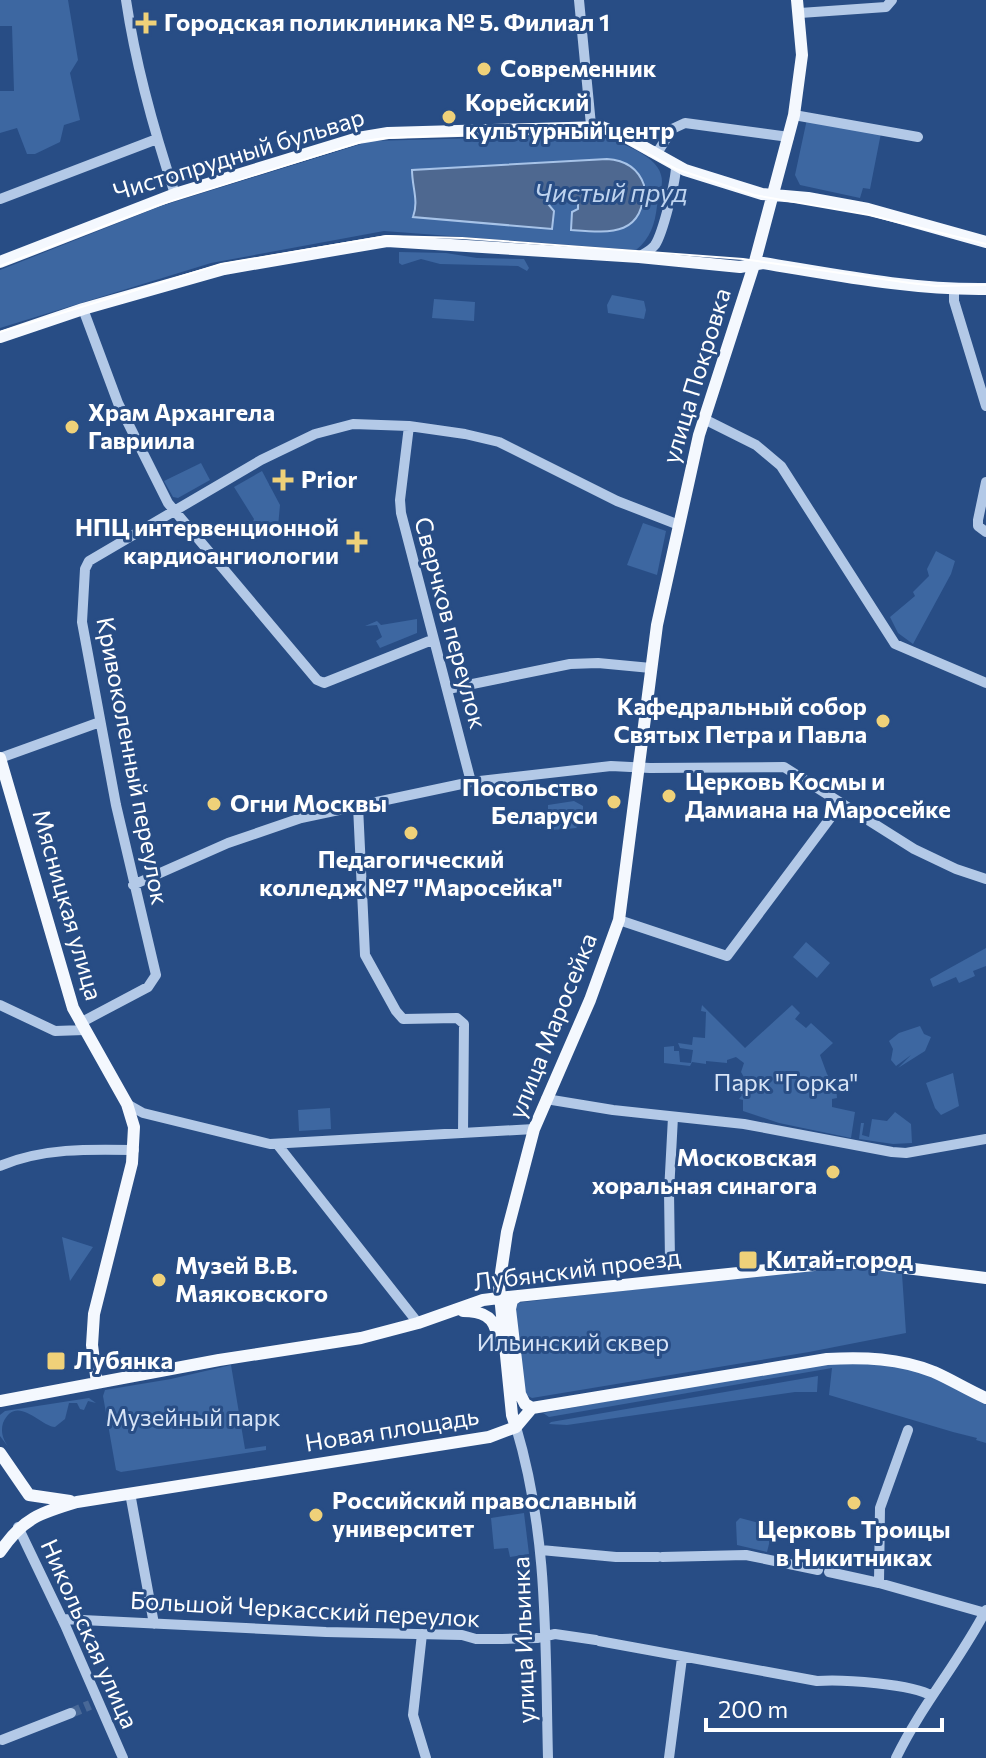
<svg xmlns="http://www.w3.org/2000/svg" width="986" height="1758" viewBox="0 0 986 1758" font-family="Commissioner,sans-serif">
	<rect width="100%" height="100%" fill="#284d85"/>
	<path fill="#3d67a1" d="M0 0H68L78 60 70 73 80 120 64 125 60 142 35 154H27L17 128 0 133V91H14L12 26H0Z
		M807 119 881 133 870 189 863 188 860 198 800 185 795 175Z
		M592 135C611 138 657 154 661 175 664 184 659 196 657 206 655 224 650 239 636 250L384 231 211 263 0 328V270L161 206 371 141Z
		M399 252 446 253 477 258 524 259 529 268 527 271 518 266 440 264 421 259 402 265 399 263Z
		M612 295 644 301 646 310 644 319 608 313 607 305Z
		M434 299 475 302 474 321 432 318Z
		M201 463 210 480 178 498 173 497 164 481Z
		M262 471 280 505 278 527 265 533 252 524 254 519 234 487Z
		M643 523 666 531 657 575 627 565Z
		M936 551 955 561 951 574 913 644 898 633 890 617 915 596 913 592 929 576 927 569Z
		M417 619V633L380 648 376 641 382 637 377 625 365 626 377 621 381 625Z
		M574 801 583 806V822L576 828 552 830 548 825V805Z
		M806 942 830 963 817 978 793 957Z
		M986 948V966L973 971 975 976 959 983 956 977 933 987 930 979Z
		M702 1005 745 1048 792 1005 800 1013 795 1019 806 1028 811 1023 833 1043 820 1055 827 1074 836 1088 837 1098 832 1099V1107L855 1112 851 1138 779 1123 743 1111V1100L739 1099 742 1095 740 1093 741 1084 745 1079 741 1072 744 1063 736 1057 727 1060V1063L706 1061V1064L692 1062 690 1066 664 1063V1047L674 1046V1051H679L680 1062 691 1063 693 1050 680 1048 678 1043 692 1045 693 1037 705 1038 706 1012 701 1011Z
		M920 1026 924 1034 931 1037 925 1051 898 1068 911 1055 896 1066 891 1060 893 1049 889 1041 899 1033Z
		M953 1073 959 1106 941 1115 935 1108 926 1083Z
		M330 1108 331 1129 299 1131 298 1110Z
		M895 1112 911 1124 912 1143 893 1144 859 1139 861 1123H864L862 1135 869 1137 872 1119 887 1121Z
		M62 1237 93 1247 70 1281Z
		M840 1266 872 1267 902 1274 906 1333 809 1352 532 1398 524 1394 515 1303Z
		M876 1361 920 1371 986 1403V1443L976 1440 977 1438 953 1432 829 1395 832 1368 549 1417 543 1413 817 1363Z
		M231 1365 245 1449 266 1446V1450L121 1472 116 1470 103 1396 105 1390 171 1379Z
		M818 1376 817 1392H795L567 1425 549 1424 551 1422Z
		M89 1398 96 1403 88 1401 84 1410 80 1409 77 1403H69L65 1419 55 1427C40 1426 16 1393 3 1423 0 1433 4 1441 9 1448L0 1436V1415L5 1411Z
		M524 1513 529 1554 510 1557 508 1548 494 1549 491 1518Z
		M740 1518 767 1525 774 1524 767 1552 737 1545 736 1522Z"/>
	<path fill="#4e6890" stroke="#a7c3e8" stroke-width="2" d="M607 159C624 160 638 168 644 185 645 237 610 233 571 230L572 212 578 209V203L573 200 555 199 548 204 554 211 552 229 413 217C419 201 412 187 412 170Z"/>
	<g fill="none" stroke-linecap="round" stroke-linejoin="round">
		<path stroke="#486897" stroke-width="10" stroke-dasharray="10 5" stroke-linecap="butt" d="M71 1713 90 1705"/>
		<path stroke="#b3c9e7" stroke-width="10" d="M126 0C136 67 154 131 175 194
			M579 0 591 125
			M800 13 886 7 892 0
			M794 115 918 137
			M651 152 659 150 672 129 685 123 789 137
			M0 199 157 139
			M639 257C645 253 651 250 655 245 663 233 676 180 676 166
			M954 290V301L986 406
			M83 309 118 403 168 503 317 680 324 683 432 640
			M704 419 756 445 781 466 895 644 986 683
			M409 426 400 500 401 513 471 782
			M986 482 978 520V526L986 532
			M448 689 570 664 598 663 651 668
			M0 758 100 722
			M358 806 365 955 396 1011 403 1019 457 1018 464 1024 463 1133
			M133 885 228 843 301 818 471 782 611 766 650 768 784 767 914 849 956 869 986 879
			M619 920 727 956 840 805
			M0 1005 55 1031 84 1030
			M80 1023 148 987 156 975 116 805 82 622 85 569 89 561 261 460 315 434 353 424 409 426 465 434 499 442 617 501 679 525
			M546 1099 613 1110 744 1124 892 1152 906 1153 986 1139
			M127 1104 143 1113 270 1144 534 1129
			M277 1144 418 1323
			M0 1166C41 1148 90 1149 134 1150
			M670 1261 669 1192 673 1117
			M516 1427C549 1537 545 1645 548 1758
			M130 1493 154 1624
			M18 1527 65 1625 123 1758
			M541 1550 616 1557H658
			M662 1557 746 1555 818 1570
			M829 1572 879 1583 985 1613
			M879 1583 880 1508 908 1430
			M62 1619 326 1632 462 1635 476 1639H502L537 1638 555 1634 596 1640
			M422 1634 413 1715 426 1758
			M599 1641 817 1681C842 1679 913 1684 932 1696
			M2 1740 71 1713
			M669 1758 682 1658
			M896 1758C921 1706 959 1662 986 1610"/>
		<path stroke="#f4f8fe" stroke-width="12" d="M0 262 175 194 358 138 388 133 602 127 624 136 685 170 762 194 808 198 868 209 986 242
			M0 337 83 309 224 269 387 241 639 257 740 267 763 263C837 275 911 290 986 289
			M0 758 73 1008 127 1104 134 1127 132 1163 94 1314 92 1345 97 1383
			M518 1296 512 1300 510 1309 520 1394 525 1404 532 1408
			M463 1311C481 1311 495 1316 497 1336
			M0 1401 219 1360 361 1338 418 1323 483 1300 499 1298 833 1263H866L986 1278
			M516 1427 512 1415 499 1286 507 1232 534 1129 590 1000 619 920 657 625 699 435 754 265 794 115 802 55 797 0
			M0 1453 29 1495 70 1501
			M0 1552C23 1518 40 1513 77 1502L489 1437 516 1427 532 1408 827 1359C864 1357 899 1358 934 1372 952 1380 968 1390 986 1398"/>
		<path stroke="#fff" stroke-width="2" d="M0 266 159 205 364 141 385 138 589 129 610 133 676 169 754 195 869 215 986 244
			M0 332 221 264 387 236 462 238 743 259 910 283 936 286 986 285"/>
	</g>
	<g fill="#efd179" stroke="#284d85" stroke-width="3">
		<path d="M142 11h8v8h8v8h-8v8h-8v-8h-8v-8h8z"/>
		<circle cx="484" cy="69" r="8"/>
		<circle cx="449" cy="117" r="8"/>
		<circle cx="72" cy="427" r="8"/>
		<path d="M279 468h8v8h8v8h-8v8h-8v-8h-8v-8h8z"/>
		<path d="M353 530h8v8h8v8h-8v8h-8v-8h-8v-8h8z"/>
		<circle cx="883" cy="721" r="8"/>
		<circle cx="669" cy="796" r="8"/>
		<circle cx="614" cy="802" r="8"/>
		<circle cx="214" cy="804" r="8"/>
		<circle cx="411" cy="833" r="8"/>
		<circle cx="833" cy="1172" r="8"/>
		<rect x="738" y="1250" width="20" height="20" rx="4"/>
		<circle cx="159" cy="1280" r="8"/>
		<rect x="46" y="1351" width="20" height="20" rx="4"/>
		<circle cx="854" cy="1503" r="8"/>
		<circle cx="316" cy="1515" r="8"/>
	</g>
	<g text-anchor="middle" stroke-width="6" stroke-linejoin="round" paint-order="stroke">
		<g font-size="24" font-weight="bold" fill="#fff" stroke="#284d85" text-anchor="start">
			<text x="164" y="31">Городская поликлиника № 5. Филиал 1</text>
			<text x="500" y="77">Современник</text>
			<text x="465" y="111">Корейский<tspan x="465" dy="28">культурный центр</tspan></text>
			<text x="88" y="421">Храм Архангела<tspan x="88" dy="28">Гавриила</tspan></text>
			<text x="301" y="488">Prior</text>
			<text x="339" y="536" text-anchor="end">НПЦ интервенционной<tspan x="339" dy="28">кардиоангиологии</tspan></text>
			<text x="867" y="715" text-anchor="end">Кафедральный собор<tspan x="867" dy="28">Святых Петра и Павла</tspan></text>
			<text x="685" y="790">Церковь Космы и<tspan x="685" dy="28">Дамиана на Маросейке</tspan></text>
			<text x="598" y="796" text-anchor="end">Посольство<tspan x="598" dy="28">Беларуси</tspan></text>
			<text x="230" y="812">Огни Москвы</text>
			<text x="411" y="868" text-anchor="middle">Педагогический<tspan x="411" dy="28">колледж №7 "Маросейка"</tspan></text>
			<text x="817" y="1166" text-anchor="end">Московская<tspan x="817" dy="28">хоральная синагога</tspan></text>
			<text x="766" y="1268">Китай-город</text>
			<text x="175" y="1274">Музей В.В.<tspan x="175" dy="28">Маяковского</tspan></text>
			<text x="74" y="1369">Лубянка</text>
			<text x="332" y="1509">Российский православный<tspan x="332" dy="28">университет</tspan></text>
			<text x="854" y="1538" text-anchor="middle">Церковь Троицы<tspan x="854" dy="28">в Никитниках</tspan></text>
		</g>
		<g font-size="24" fill="#fff" stroke="#284d85">
			<text transform="translate(239 155) rotate(-17)" y="8">Чистопрудный бульвар</text>
			<text transform="translate(697 376) rotate(-73)" y="8">улица Покровка</text>
			<text transform="translate(450 623) rotate(75)" y="8">Сверчков переулок</text>
			<text transform="translate(132 761) rotate(79)" y="8">Кривоколенный переулок</text>
			<text transform="translate(67 905) rotate(74)" y="8">Мясницкая улица</text>
			<text transform="translate(553 1026) rotate(-68)" y="8">улица Маросейка</text>
			<text transform="translate(577 1270) rotate(-7)" y="8">Лубянский проезд</text>
			<text transform="translate(392 1430) rotate(-9)" y="8">Новая площадь</text>
			<text transform="translate(305 1610) rotate(3)" y="8">Большой Черкасский переулок</text>
			<text transform="translate(89 1634) rotate(66)" y="8">Никольская улица</text>
			<text transform="translate(524 1640) rotate(-92)" y="8">улица Ильинка</text>
		</g>
		<g font-size="24" fill="#d6e3f6" stroke="#284d85">
			<text x="786" y="1091">Парк "Горка"</text>
			<text x="573" y="1351">Ильинский сквер</text>
			<text x="193" y="1426">Музейный парк</text>
		</g>
		<g font-size="26" font-style="italic" fill="#bed3ef" stroke="#284d85">
			<text x="611" y="202">Чистый пруд</text>
		</g>
	</g>
	<path d="M706 1718v12h236v-12" fill="none" stroke="#ffffff" stroke-width="4"/>
	<text x="718" y="1718" font-size="24" fill="#ffffff" stroke="#284d85" stroke-width="6" paint-order="stroke">200 m</text>
</svg>
